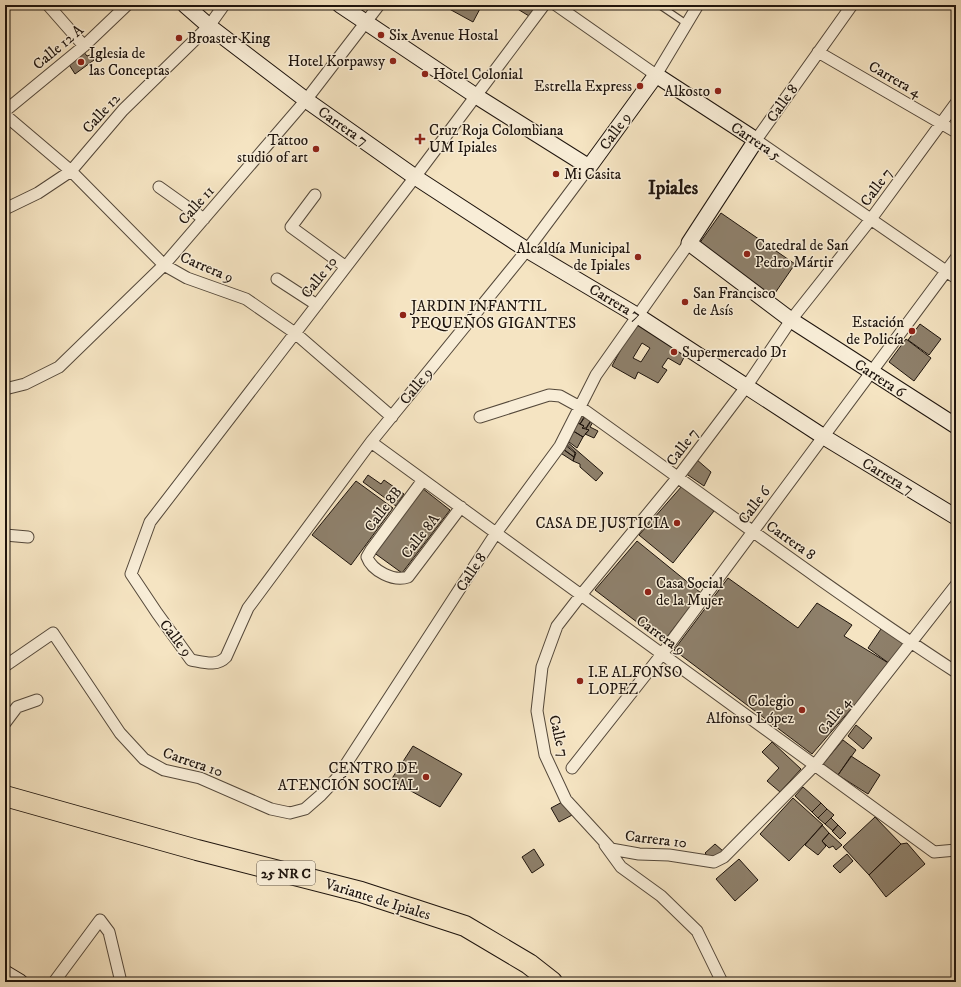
<svg xmlns="http://www.w3.org/2000/svg" width="961" height="987" viewBox="0 0 961 987" font-family="'IM FELL DW Pica',serif">
	<rect width="100%" height="100%" fill="#f5e4c2"/>
	<filter id="stains"><feTurbulence type="fractalNoise" baseFrequency=".005" numOctaves="4"/><feColorMatrix values="0 0 0 0 .2 0 0 0 0 .09 0 0 0 0 .02 0 0 0 .5 -.17"/></filter>
	<radialGradient id="worn" r=".72"><stop offset=".6" stop-color="#630" stop-opacity="0"/><stop offset="1" stop-color="#630" stop-opacity=".3"/></radialGradient>
	<path fill="#8e806b" stroke="#1e140d" fill-rule="evenodd" d="M442 5H482L473 22Z
		M511 5H536L529 16Z
		M83 51 87 56 90 55 94 60 75 74 68 63Z
		M721 213 795 264 773 296 699 244Z
		M636 321 688 350 680 365 668 358 662 367 667 370 658 383 638 372 635 379 612 366ZM642 343 650 348 641 362 633 358Z
		M920 324 941 339 929 355 908 340Z
		M906 339 931 358 914 381 889 362Z
		M579 413 584 417 580 424 574 420Z
		M585 417 591 420 586 428H582L584 426 580 424Z
		M574 421 584 426 582 428 589 430 583 437 570 429Z
		M591 421 593 422 590 427 598 431 594 438 585 434 589 430 586 429Z
		M570 429 583 437 577 448 565 439Z
		M566 441 603 473 596 481 580 467V464L573 461 576 453 565 443Z
		M564 444 575 453 574 457 562 448Z
		M561 448 574 457 573 461 559 452Z
		M696 459 711 472 704 486 685 473Z
		M368 475 381 484 384 480 404 494 396 506 363 482Z
		M356 481 393 508 351 565 312 535Z
		M682 486 714 511 673 563 639 535Z
		M422 488 450 510 402 573 373 552Z
		M637 541 701 593 663 642 595 590Z
		M728 578 798 628 817 603 852 625 844 636 890 664 812 754 674 650Z
		M883 626 906 642 890 664 868 648Z
		M856 725 872 738 863 749 848 736Z
		M843 740 856 750 838 775 823 764Z
		M772 742 801 769 780 792 767 781 779 768 762 752Z
		M413 746 462 774 440 807 391 780Z
		M851 756 880 775 868 794 838 775Z
		M803 787 821 803 812 812 795 796Z
		M793 798 823 825 789 861 760 834Z
		M566 800 574 814 559 822 551 808Z
		M821 803 827 809 818 818 812 812Z
		M827 809 834 815 825 824 818 818Z
		M875 817 901 844 869 875 843 847Z
		M831 818 838 825 833 831 825 824Z
		M822 825 829 833 822 841 826 846 818 855 805 845Z
		M838 825 846 833 840 839 832 831Z
		M829 833 842 845 836 850 833 846 829 848 822 841Z
		M907 843 925 864 886 897 869 875 901 844Z
		M715 844 723 851 713 861 705 853Z
		M534 849 544 865 532 873 522 857Z
		M847 854 853 861 840 873 833 866Z
		M739 859 758 880 735 901 716 879Z"/>
	<g fill="none" stroke-linecap="round" stroke-linejoin="round">
		<defs>
			<path id="lane" d="M659 5 687 24"/>
			<path id="street" d="M48 5 84 46
				M544 5 415 177 150 522 131 574 157 613 191 660C203 662 217 667 226 657L248 608 371 442 527 250 589 167
				M556 5 656 75 698 5
				M852 5 756 140 956 278
				M818 52 956 132
				M956 103 871 219 791 320 746 387 678 477 581 595 557 626 542 667 537 711 545 755 566 800 611 849 639 854 669 855 714 862 724 857 815 765 956 585
				M5 111 84 46 127 5
				M5 115 71 171 164 265 187 278 246 299 295 333 392 417
				M159 187 204 219
				M315 195 291 227 346 267
				M5 209 38 193 71 171 123 110 209 26 224 5
				M277 279 317 305
				M5 389 25 384 59 367 164 265 306 100 379 5
				M480 417 549 395 560 396 580 407C705 496 827 588 956 672
				M371 442 934 852 956 850
				M423 480 371 550 367 557C372 571 394 582 408 577L461 507
				M5 535 28 537
				M5 666 53 633 120 733 144 759 164 770 200 778 271 809 290 813 305 809 321 795 337 778 496 533 560 446 596 375 689 243
				M5 723 17 707 37 700
				M572 768 662 654 956 258
				M605 845 621 867 661 896 697 931 722 982
				M54 982 100 920 109 932 121 982"/>
			<path id="secondary" d="M185 5 209 26 306 100 415 177 527 250 638 316 824 437 956 517
				M340 5 476 96 589 167 656 75 756 140 689 243 791 320 956 426
				M5 973 20 982"/>
			<path id="highway" d="M5 796 197 850 361 892 465 926 529 964 552 982"/>
		</defs>
		<use href="#lane" stroke="#54483a" stroke-width="8"/>
		<use href="#street" stroke="#54483a" stroke-width="13"/>
		<use href="#secondary" stroke="#1e140d" stroke-width="17"/>
		<use href="#highway" stroke="#1e140d" stroke-width="22"/>
		<use href="#lane" stroke="#f8edd7" stroke-width="5.5"/>
		<use href="#street" stroke="#f8edd7" stroke-width="11"/>
		<use href="#secondary" stroke="#f8edd7" stroke-width="15"/>
		<use href="#highway" stroke="#f5e4c2" stroke-width="20"/>
	</g>
	<g fill="#8f2418" stroke="#f8edd7" stroke-width="1.5">
		<circle cx="381" cy="35" r="4"/>
		<circle cx="179" cy="38" r="4"/>
		<circle cx="393" cy="61" r="4"/>
		<circle cx="81" cy="62" r="4"/>
		<circle cx="425" cy="74" r="4"/>
		<circle cx="640" cy="86" r="4"/>
		<circle cx="718" cy="91" r="4"/>
		<path d="M418 133h4v4h4v4h-4v4h-4v-4h-4v-4h4z"/>
		<circle cx="316" cy="149" r="4"/>
		<circle cx="556" cy="174" r="4"/>
		<circle cx="747" cy="254" r="4"/>
		<circle cx="638" cy="257" r="4"/>
		<circle cx="685" cy="302" r="4"/>
		<circle cx="403" cy="315" r="4"/>
		<circle cx="912" cy="331" r="4"/>
		<circle cx="674" cy="352" r="4"/>
		<circle cx="677" cy="523" r="4"/>
		<circle cx="648" cy="592" r="4"/>
		<circle cx="580" cy="681" r="4"/>
		<circle cx="802" cy="710" r="4"/>
		<circle cx="426" cy="777" r="4"/>
	</g>
	<g text-anchor="middle" stroke-width="3" stroke-linejoin="round" paint-order="stroke">
		<rect fill="#f8edd7" stroke="#5f554a" stroke-width="1" x="257" y="861" width="58" height="24" rx="3"/>
		<g font-size="14" font-weight="bold" fill="#1e140d">
			<text x="286" y="878">25 NR C</text>
		</g>
		<g font-size="15" fill="#1e140d" stroke="#f8edd7" text-anchor="start">
			<text x="389" y="40">Six Avenue Hostal</text>
			<text x="187" y="43">Broaster King</text>
			<text x="89" y="58">Iglesia de<tspan x="89" dy="17">las Conceptas</tspan></text>
			<text x="385" y="66" text-anchor="end">Hotel Korpawsy</text>
			<text x="433" y="79">Hotel Colonial</text>
			<text x="632" y="91" text-anchor="end">Estrella Express</text>
			<text x="710" y="96" text-anchor="end">Alkosto</text>
			<text x="429" y="135">Cruz Roja Colombiana<tspan x="429" dy="17">UM Ipiales</tspan></text>
			<text x="308" y="145" text-anchor="end">Tattoo<tspan x="308" dy="17">studio of art</tspan></text>
			<text x="564" y="179">Mi Casita</text>
			<text x="755" y="250">Catedral de San<tspan x="755" dy="17">Pedro Mártir</tspan></text>
			<text x="630" y="253" text-anchor="end">Alcaldía Municipal<tspan x="630" dy="17">de Ipiales</tspan></text>
			<text x="693" y="298">San Francisco<tspan x="693" dy="17">de Asís</tspan></text>
			<text x="411" y="311">JARDIN INFANTIL<tspan x="411" dy="17">PEQUEÑOS GIGANTES</tspan></text>
			<text x="904" y="327" text-anchor="end">Estación<tspan x="904" dy="17">de Policía</tspan></text>
			<text x="682" y="357">Supermercado D1</text>
			<text x="669" y="528" text-anchor="end">CASA DE JUSTICIA</text>
			<text x="656" y="588">Casa Social<tspan x="656" dy="17">de la Mujer</tspan></text>
			<text x="588" y="677">I.E ALFONSO<tspan x="588" dy="17">LOPEZ</tspan></text>
			<text x="794" y="706" text-anchor="end">Colegio<tspan x="794" dy="17">Alfonso López</tspan></text>
			<text x="418" y="773" text-anchor="end">CENTRO DE<tspan x="418" dy="17">ATENCIÓN SOCIAL</tspan></text>
		</g>
		<g font-size="15" fill="#1e140d" stroke="#f8edd7">
			<text transform="translate(58 47) rotate(-40)" y="5">Calle 12 A</text>
			<text transform="translate(895 79) rotate(30)" y="5">Carrera 4</text>
			<text transform="translate(782 103) rotate(-55)" y="5">Calle 8</text>
			<text transform="translate(101 113) rotate(-48)" y="5">Calle 12</text>
			<text transform="translate(343 126) rotate(35)" y="5">Carrera 7</text>
			<text transform="translate(615 131) rotate(-54)" y="5">Calle 9</text>
			<text transform="translate(756 141) rotate(34)" y="5">Carrera 5</text>
			<text transform="translate(876 187) rotate(-54)" y="5">Calle 7</text>
			<text transform="translate(196 205) rotate(-49)" y="5">Calle 11</text>
			<text transform="translate(207 267) rotate(23)" y="5">Carrera 9</text>
			<text transform="translate(319 277) rotate(-52)" y="5">Calle 10</text>
			<text transform="translate(615 302) rotate(31)" y="5">Carrera 7</text>
			<text transform="translate(880 378) rotate(33)" y="5">Carrera 6</text>
			<text transform="translate(416 386) rotate(-51)" y="5">Calle 9</text>
			<text transform="translate(682 447) rotate(-53)" y="5">Calle 7</text>
			<text transform="translate(888 476) rotate(31)" y="5">Carrera 7</text>
			<text transform="translate(754 505) rotate(-53)" y="5">Calle 6</text>
			<text transform="translate(383 509) rotate(-53)" y="5">Calle 8B</text>
			<text transform="translate(420 536) rotate(-52)" y="5">Calle 8A</text>
			<text transform="translate(791 540) rotate(35)" y="5">Carrera 8</text>
			<text transform="translate(471 572) rotate(-57)" y="5">Calle 8</text>
			<text transform="translate(661 635) rotate(36)" y="5">Carrera 9</text>
			<text transform="translate(176 638) rotate(52)" y="5">Calle 9</text>
			<text transform="translate(834 716) rotate(-52)" y="5">Calle 4</text>
			<text transform="translate(559 736) rotate(76)" y="5">Calle 7</text>
			<text transform="translate(193 762) rotate(19)" y="5">Carrera 10</text>
			<text transform="translate(656 839) rotate(7)" y="5">Carrera 10</text>
			<text transform="translate(378 899) rotate(17)" y="5">Variante de Ipiales</text>
		</g>
		<g font-size="19" font-weight="bold" fill="#1e140d" stroke="#f8edd7">
			<text x="673" y="194">Ipiales</text>
		</g>
	</g>
	<rect width="961" height="987" fill="none" stroke="#f5e4c2" stroke-width="20"/>
	<rect x="6" y="6" width="949" height="975" fill="none" stroke="#1e140d" stroke-width="2"/>
	<rect x="10" y="10" width="941" height="967" fill="none" stroke="#1e140d"/>
	<rect width="100%" height="100%" filter="url(#stains)"/>
	<rect width="100%" height="100%" fill="url(#worn)"/>
</svg>
